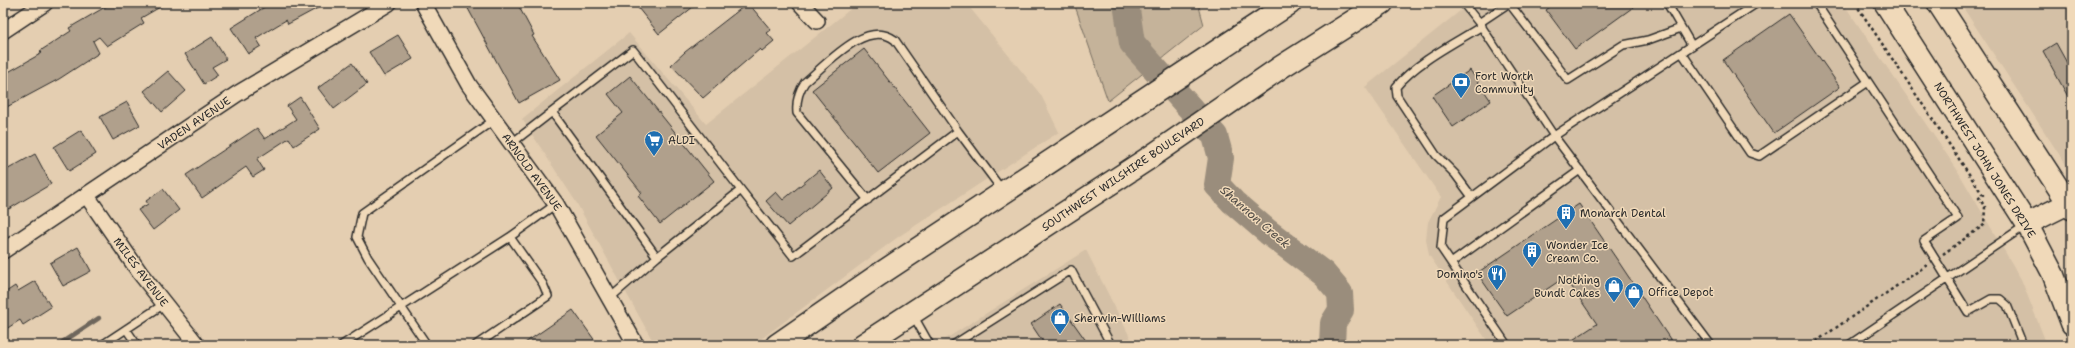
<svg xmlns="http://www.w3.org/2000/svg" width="2075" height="348" viewBox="0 0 2075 348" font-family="'Shantell Sans',sans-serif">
	<rect width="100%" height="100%" fill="#e4ceb1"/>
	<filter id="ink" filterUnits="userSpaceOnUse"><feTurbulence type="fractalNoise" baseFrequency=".025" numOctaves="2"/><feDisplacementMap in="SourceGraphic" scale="8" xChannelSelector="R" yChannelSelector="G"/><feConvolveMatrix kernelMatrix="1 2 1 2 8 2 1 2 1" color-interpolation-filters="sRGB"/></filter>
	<g filter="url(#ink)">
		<path fill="#d4c0a6" d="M858 3H966L1041 95 1059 132 898 237 753 345H655L576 202 522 119 629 33 706 124Z
			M1470 3H1843L1956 168 2021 279 2047 345H1490L1429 255 1426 239 1428 222 1441 197 1365 87Z
			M1960 3H2072V174Z
			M1086 250 1134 345H936Z"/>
		<path fill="#c5b39a" stroke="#786f62" d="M1074 3H1198L1204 25 1108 101Z"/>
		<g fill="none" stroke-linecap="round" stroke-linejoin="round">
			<path stroke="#6e665b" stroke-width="4.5" d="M58 345 99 318"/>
			<path stroke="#9a8d7b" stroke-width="26" d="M1126 3 1132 43 1215 136 1221 158 1217 185 1233 202 1268 232 1324 274 1340 293 1341 310 1333 323 1332 345"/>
		</g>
		<path fill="#b0a08c" stroke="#2b2b2b" d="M112 3H167L141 18 144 23 107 46 99 37 93 41 99 53 59 79 3 109V75L42 53 40 51 71 31 69 28Z
			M271 3H327L288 24 286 20 256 38 261 46 248 54 231 28Z
			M465 3H517L534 35 532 36 560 80 519 103Z
			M634 3H698L659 34Z
			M748 3 771 30 767 33 774 41 762 51 760 49 703 98 671 65 685 52Z
			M1555 3H1639L1575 49 1546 10Z
			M1789 14 1840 87 1774 133 1723 60Z
			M398 35 413 59 384 76 369 52Z
			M212 37 226 59 212 67 218 75 204 84 185 54Z
			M2056 43 2072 72V104L2043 51Z
			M864 49 930 133 878 173 812 90Z
			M352 63 367 84 334 109 318 88Z
			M1470 70 1491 101 1453 127 1432 96Z
			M168 71 186 91 162 112 144 91Z
			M630 76 714 181 660 224 638 196 642 193 596 135 623 113 608 94Z
			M300 97 320 129 294 146 289 138 257 159 264 170 253 177 246 167 202 198 186 175 257 128 265 139 296 119 287 106Z
			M127 102 140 125 113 140 100 117Z
			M81 130 96 154 69 171 54 147Z
			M35 154 51 184 9 209 7 206 3 208V172Z
			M819 170 833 188 788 226 766 201 776 192 783 200Z
			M163 189 179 210 153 230 138 210 148 204 146 201Z
			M1579 204 1620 264 1674 345H1565L1597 324 1565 277 1507 316 1477 273Z
			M78 247 91 271 63 286 50 263Z
			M35 281 51 307 23 325 20 320 3 331V294L15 286 18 291Z
			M1060 304 1089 345H1045L1031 324Z
			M573 310 598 345H522Z"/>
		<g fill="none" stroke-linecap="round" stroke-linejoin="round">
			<defs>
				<path id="service" d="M1463 3 1479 23 1554 136 1711 345
					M1509 3 1568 80 1623 45 1648 40 1681 28
					M1667 3 1692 46
					M1816 3 1958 218 1924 241 1968 312 1991 299H2000L2007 305 2023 345
					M1479 23 1509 3
					M1682 53 1750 153 1759 156 1868 82
					M552 112 633 50 741 190
					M512 143 552 112 657 257 610 298
					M1472 197 1455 174 1436 155 1397 96 1396 87C1418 61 1453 44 1482 26
					M868 200 797 113C796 101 798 92 805 82 827 64 867 18 895 40L958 131
					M657 257 741 190 793 256 958 131 1002 190
					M1451 263 1580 170
					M913 315 930 345
					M126 329 137 345
					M102 345 164 304
					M342 345 510 237 556 204
					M427 345 368 258 357 237 362 213 494 120
					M476 345 548 296 543 284 510 237
					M953 345 1071 270 1111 345
					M1507 345 1441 248 1444 218 1554 136 1757 3
					M1849 345 2026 225"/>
				<path id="minor" d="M423 3 469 85 556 204 636 345
					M800 3 817 21
					M3 31 45 3
					M87 196 140 273 197 345
					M3 251 237 94 389 3"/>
				<path id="secondary" d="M1885 3 2027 224 2053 274 2072 324
					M1938 3 2072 209
					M2027 224 2069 203"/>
				<path id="primary" d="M777 345 877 276 1290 3
					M863 345 1149 158 1281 67 1382 3"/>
			</defs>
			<use href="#service" stroke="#2b2b2b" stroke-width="10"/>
			<use href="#minor" stroke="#2b2b2b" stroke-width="18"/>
			<use href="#secondary" stroke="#2b2b2b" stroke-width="24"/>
			<use href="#primary" stroke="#2b2b2b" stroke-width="25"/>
			<path stroke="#2b2b2b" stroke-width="2.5" stroke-dasharray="3 3" stroke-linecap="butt" d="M1855 3 1983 195 1979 198 1985 207 1984 225 1943 254
				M1811 345 1927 265"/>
			<use href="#service" stroke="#f0d9b9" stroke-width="7"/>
			<use href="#minor" stroke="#f0d9b9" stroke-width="15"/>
			<use href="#secondary" stroke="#f0d9b9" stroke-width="21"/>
			<use href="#primary" stroke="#f0d9b9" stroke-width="22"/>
		</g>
	</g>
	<defs>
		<symbol id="bank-pin" viewBox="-11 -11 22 30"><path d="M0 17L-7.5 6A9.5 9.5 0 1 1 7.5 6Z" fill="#1f6fb2" stroke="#f0d9b9"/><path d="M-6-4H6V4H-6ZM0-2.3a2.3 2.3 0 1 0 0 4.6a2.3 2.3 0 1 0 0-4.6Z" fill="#fff"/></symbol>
		<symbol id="supermarket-pin" viewBox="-11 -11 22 30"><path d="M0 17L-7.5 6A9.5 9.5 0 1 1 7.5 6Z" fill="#1f6fb2" stroke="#f0d9b9"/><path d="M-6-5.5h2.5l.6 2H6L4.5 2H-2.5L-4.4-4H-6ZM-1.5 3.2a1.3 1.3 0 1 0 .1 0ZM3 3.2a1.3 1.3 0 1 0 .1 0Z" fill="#fff"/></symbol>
		<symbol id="building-pin" viewBox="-11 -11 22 30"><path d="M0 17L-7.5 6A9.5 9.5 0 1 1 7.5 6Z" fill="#1f6fb2" stroke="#f0d9b9"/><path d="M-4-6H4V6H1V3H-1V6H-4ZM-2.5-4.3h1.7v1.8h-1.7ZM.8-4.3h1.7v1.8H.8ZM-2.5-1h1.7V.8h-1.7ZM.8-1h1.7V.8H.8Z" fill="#fff"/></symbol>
		<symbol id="restaurant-pin" viewBox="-11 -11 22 30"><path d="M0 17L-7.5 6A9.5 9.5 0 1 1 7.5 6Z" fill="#1f6fb2" stroke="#f0d9b9"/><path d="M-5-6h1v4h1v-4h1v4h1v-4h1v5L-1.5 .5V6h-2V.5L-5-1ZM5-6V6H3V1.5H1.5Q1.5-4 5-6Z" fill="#fff"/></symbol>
		<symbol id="shop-pin" viewBox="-11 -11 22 30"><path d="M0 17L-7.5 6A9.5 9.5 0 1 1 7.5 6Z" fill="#1f6fb2" stroke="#f0d9b9"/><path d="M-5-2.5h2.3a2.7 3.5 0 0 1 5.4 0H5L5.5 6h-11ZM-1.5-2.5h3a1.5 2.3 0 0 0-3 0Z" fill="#fff"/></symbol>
	</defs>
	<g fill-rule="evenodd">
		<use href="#bank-pin" x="1450" y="71" width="22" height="30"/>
		<use href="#supermarket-pin" x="643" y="129" width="22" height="30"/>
		<use href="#building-pin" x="1555" y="202" width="22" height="30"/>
		<use href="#building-pin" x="1521" y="240" width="22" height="30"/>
		<use href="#restaurant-pin" x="1486" y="263" width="22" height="30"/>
		<use href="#shop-pin" x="1603" y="275" width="22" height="30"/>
		<use href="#shop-pin" x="1623" y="281" width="22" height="30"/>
		<use href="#shop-pin" x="1049" y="307" width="22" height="30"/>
	</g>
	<g text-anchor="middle" stroke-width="3" stroke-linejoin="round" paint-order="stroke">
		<g font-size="11" fill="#2b2b2b" stroke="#f0d9b9" text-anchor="start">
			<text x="1475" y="80">Fort Worth<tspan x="1475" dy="13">Community</tspan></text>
			<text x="668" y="144">ALDI</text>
			<text x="1580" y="217">Monarch Dental</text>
			<text x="1546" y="249">Wonder Ice<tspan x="1546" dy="13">Cream Co.</tspan></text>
			<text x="1483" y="278" text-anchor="end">Domino's</text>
			<text x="1600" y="284" text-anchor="end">Nothing<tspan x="1600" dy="13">Bundt Cakes</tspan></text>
			<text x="1648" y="296">Office Depot</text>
			<text x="1074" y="322">Sherwin-Williams</text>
		</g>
		<g font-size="11" fill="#2b2b2b" stroke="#f0d9b9">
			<text transform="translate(194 123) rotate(-34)" y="4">VADEN AVENUE</text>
			<text transform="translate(1985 160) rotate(58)" y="4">NORTHWEST JOHN JONES DRIVE</text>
			<text transform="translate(532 172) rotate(54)" y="4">ARNOLD AVENUE</text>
			<text transform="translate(1123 174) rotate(-34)" y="4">SOUTHWEST WILSHIRE BOULEVARD</text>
			<text transform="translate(141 272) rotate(53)" y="4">MILES AVENUE</text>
		</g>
		<g font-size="12" font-style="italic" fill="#4c4843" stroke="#f0d9b9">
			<text transform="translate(1255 217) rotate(41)" y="4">Shannon Creek</text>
		</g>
	</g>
	<rect width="2075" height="348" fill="none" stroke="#f0d9b9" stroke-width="16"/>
	<rect x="8" y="8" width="2059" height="332" fill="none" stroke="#2b2b2b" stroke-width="1.5" filter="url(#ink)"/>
</svg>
